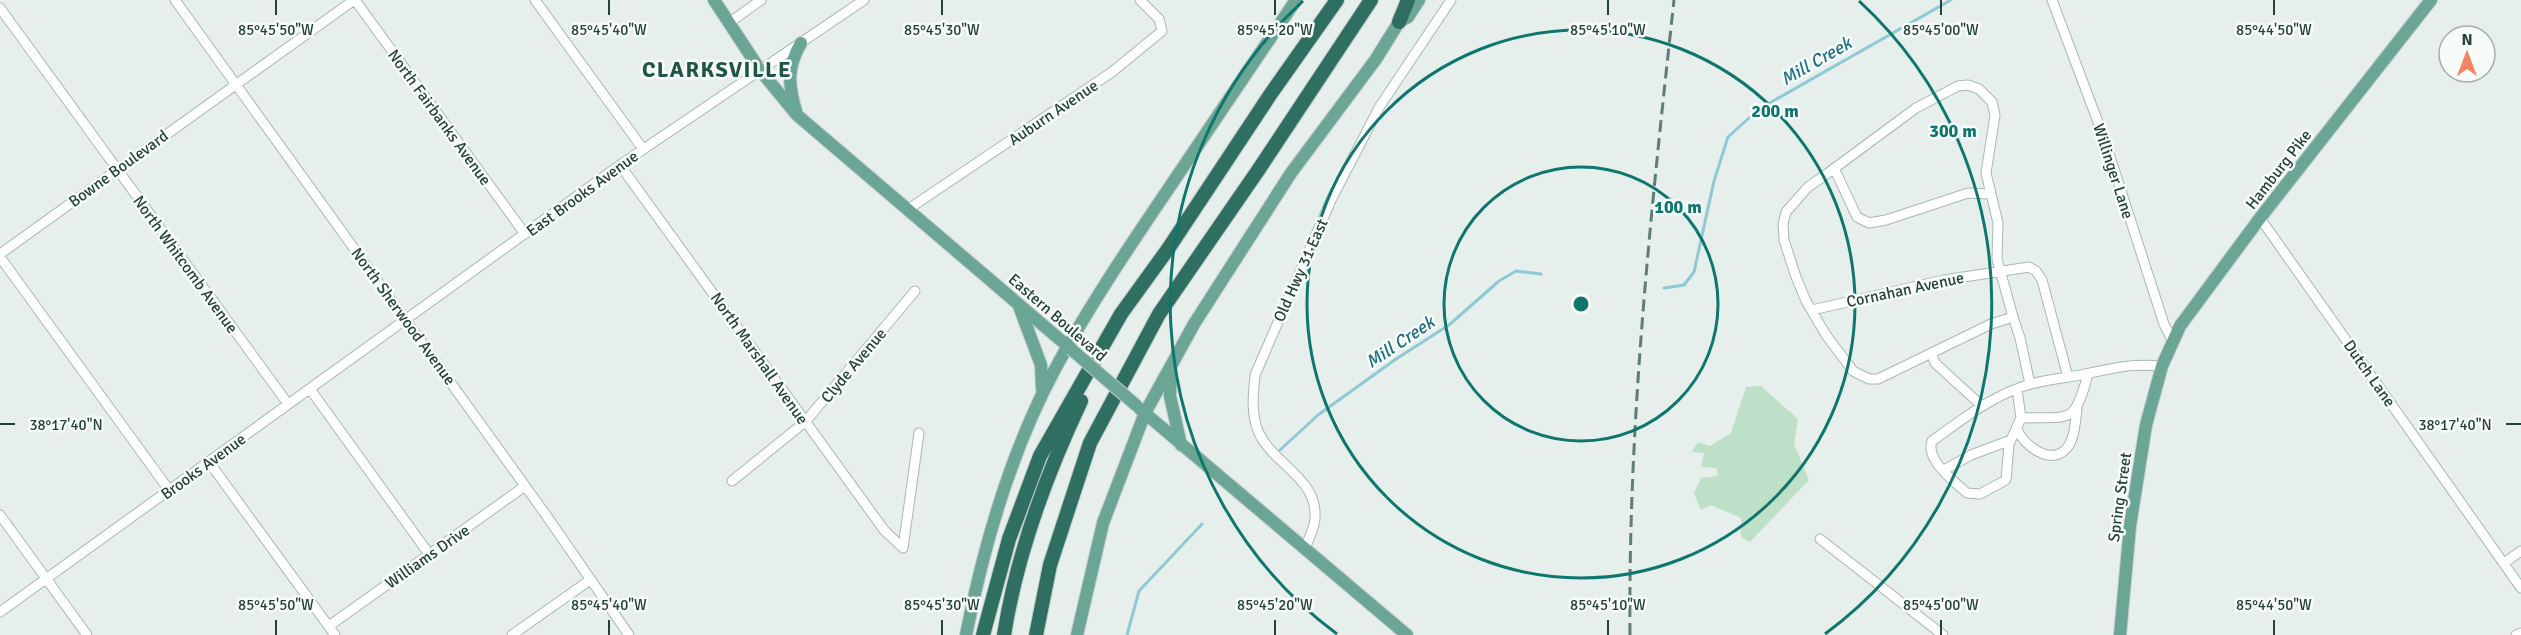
<svg xmlns="http://www.w3.org/2000/svg" width="2521" height="635" viewBox="0 0 2521 635" font-family="Signika,sans-serif">
	<rect width="100%" height="100%" fill="#e6efeb"/>
	<path fill="#bfe0c8" d="M1761 386 1798 419 1794 444 1809 480 1750 542 1741 537V518L1711 505 1701 510 1694 493 1701 478 1717 476V468L1701 467 1704 453 1691 452 1698 442 1710 446 1731 433 1746 387Z"/>
	<g fill="none" stroke-linecap="round" stroke-linejoin="round">
		<path stroke="#8ec9d4" stroke-width="3" d="M1664 288 1684 285 1694 272 1714 181 1728 137 1759 109 1951 0
			M1280 450 1318 415 1396 359 1449 325 1499 281 1516 271 1541 274
			M1127 635 1139 591 1202 524"/>
		<defs>
			<path id="minor" d="M175 0 546 515 629 635
				M355 0 525 234
				M535 0 643 149
				M2052 0 2104 138 2164 324 2173 342
				M0 8 288 404
				M729 23 761 0
				M620 165 884 530 903 548
				M1834 168 1857 217 1869 223 1886 220 1968 193 1990 194
				M907 210 1112 72 1162 31 1159 19 1140 0
				M2260 218 2521 588
				M0 254 354 0
				M0 257 169 490
				M1812 310 1944 280 2029 267 2036 271 2042 280 2068 377
				M2013 317 1997 259 1998 223 1986 173 1995 115 1992 102 1979 89 1968 85 1958 86 1916 108 1828 173 1808 187 1786 212 1783 224 1784 240 1796 277 1806 301 1826 335 1853 371 1869 379H1878L1991 324 2013 317 2020 338 2030 384
				M1932 354 1935 363 1982 406
				M310 389 429 554
				M2017 389 2021 418 2009 444 2006 480 1980 494 1967 493C1954 481 1925 460 1932 441 1963 419 1994 394 2031 384 2049 379 2067 378 2085 374 2116 368 2130 363 2162 366
				M2021 418C2070 416 2074 427 2088 374
				M2017 429C2023 444 2047 464 2064 451 2075 442 2075 422 2077 410
				M209 462 335 635
				M1944 470 1971 455 2011 440
				M732 481 805 422 915 291
				M0 515 87 635
				M1820 539 1943 635
				M903 548 919 433
				M1305 549C1308 539 1315 528 1315 518 1318 478 1272 464 1258 431 1251 413 1253 394 1255 375L1332 198 1380 106 1451 0
				M2504 563 2521 551
				M0 612 620 165 864 0
				M329 626 525 486
				M512 635 590 580
				M2516 635 2521 633"/>
			<path id="major" d="M714 0 760 70 797 115 1071 349
				M796 111C788 85 787 67 801 43
				M1019 306 1041 365 1042 389
				M1171 373 1170 396 1181 445
				M1140 409 1407 635
				M966 635C984 544 1011 451 1055 369 1089 306 1129 247 1169 188 1211 125 1254 63 1296 0
				M1077 635 1103 523 1145 413 1194 324 1291 173 1376 59 1399 22 1408 17 1419 0
				M2120 635 2130 526 2146 425 2162 366 2180 326 2260 218 2431 0"/>
			<path id="highway" d="M1399 22 1408 0
				M983 635 1009 539 1040 456 1121 314 1168 249 1270 95 1337 0
				M1004 635C1017 553 1046 475 1081 401
				M1036 635 1050 565 1090 443 1159 314 1259 169 1371 0"/>
		</defs>
		<use href="#minor" stroke="#a8b8b2" stroke-width="11"/>
		<use href="#major" stroke="#c2cac8" stroke-width="14"/>
		<use href="#highway" stroke="#c2cac8" stroke-width="16"/>
		<use href="#minor" stroke="#fff" stroke-width="9"/>
		<use href="#major" stroke="#6aa596" stroke-width="12"/>
		<use href="#highway" stroke="#2f6f62" stroke-width="14"/>
		<path stroke="#5f7d75" stroke-width="3" stroke-dasharray="12 6" stroke-linecap="butt" d="M1630 635C1628 422 1651 211 1674 0"/>
		<defs>
			<path id="major-bridge" d="M1071 349 1137 406"/>
		</defs>
		<use href="#major-bridge" stroke="#c2cac8" stroke-width="14" stroke-linecap="butt"/>
		<use href="#major-bridge" stroke="#6aa596" stroke-width="12"/>
	</g>
	<path fill="none" stroke="#24423a" stroke-width="2" d="M276 0V15M609 0V15M942 0V15M1275 0V15M1608 0V15M1941 0V15M2274 0V15M0 424H15M2506 424H2521M276 620V635M609 620V635M942 620V635M1275 620V635M1608 620V635M1941 620V635M2274 620V635"/>
	<g fill="none" stroke="#0f766e" stroke-width="3">
		<circle cx="1581" cy="304" r="137"/>
		<circle cx="1581" cy="304" r="274"/>
		<path d="M1337 634A411 411 0 0 1 1303 1M1859 1A411 411 0 0 1 1825 634"/>
	</g>
	<g text-anchor="middle" stroke-width="5" stroke-linejoin="round" paint-order="stroke">
		<g font-size="16" fill="#24423a" stroke="#f7fbf9">
			<text transform="translate(1053 112) rotate(-34)" y="6">Auburn Avenue</text>
			<text transform="translate(440 117) rotate(54)" y="6">North Fairbanks Avenue</text>
			<text transform="translate(118 168) rotate(-36)" y="6">Bowne Boulevard</text>
			<text transform="translate(2278 169) rotate(-52)" y="6">Hamburg Pike</text>
			<text transform="translate(2114 171) rotate(72)" y="6">Willinger Lane</text>
			<text transform="translate(582 193) rotate(-36)" y="6">East Brooks Avenue</text>
			<text transform="translate(186 264) rotate(54)" y="6">North Whitcomb Avenue</text>
			<text transform="translate(1300 270) rotate(-66)" y="6">Old Hwy 31 East</text>
			<text transform="translate(1905 289) rotate(-12)" y="6">Cornahan Avenue</text>
			<text transform="translate(404 316) rotate(54)" y="6">North Sherwood Avenue</text>
			<text transform="translate(1058 317) rotate(41)" y="6">Eastern Boulevard</text>
			<text transform="translate(760 358) rotate(55)" y="6">North Marshall Avenue</text>
			<text transform="translate(853 365) rotate(-50)" y="6">Clyde Avenue</text>
			<text transform="translate(2370 373) rotate(55)" y="6">Dutch Lane</text>
			<text transform="translate(203 466) rotate(-36)" y="6">Brooks Avenue</text>
			<text transform="translate(2119 497) rotate(-82)" y="6">Spring Street</text>
			<text transform="translate(427 556) rotate(-35)" y="6">Williams Drive</text>
		</g>
		<g font-size="18" font-style="italic" fill="#1c6f80" stroke="#f7fbf9">
			<text transform="translate(1816 61) rotate(-30)" y="6">Mill Creek</text>
			<text transform="translate(1400 342) rotate(-34)" y="6">Mill Creek</text>
		</g>
		<g font-size="22" font-weight="bold" letter-spacing="1.5" fill="#1f5548" stroke="#f7fbf9">
			<text x="717" y="77">CLARKSVILLE</text>
		</g>
	</g>
	<g font-size="15" text-anchor="middle" fill="#24423a" stroke="#f7fbf9" stroke-width="5" stroke-linejoin="round" paint-order="stroke">
		<text x="276" y="35">85°45'50"W</text>
		<text x="609" y="35">85°45'40"W</text>
		<text x="942" y="35">85°45'30"W</text>
		<text x="1275" y="35">85°45'20"W</text>
		<text x="1608" y="35">85°45'10"W</text>
		<text x="1941" y="35">85°45'00"W</text>
		<text x="2274" y="35">85°44'50"W</text>
		<text x="66" y="430">38°17'40"N</text>
		<text x="2455" y="430">38°17'40"N</text>
		<text x="276" y="610">85°45'50"W</text>
		<text x="609" y="610">85°45'40"W</text>
		<text x="942" y="610">85°45'30"W</text>
		<text x="1275" y="610">85°45'20"W</text>
		<text x="1608" y="610">85°45'10"W</text>
		<text x="1941" y="610">85°45'00"W</text>
		<text x="2274" y="610">85°44'50"W</text>
	</g>
	<circle cx="1581" cy="304" r="9" fill="#0f766e" stroke="#f7fbf9" stroke-width="3"/>
	<g font-size="18" text-anchor="middle" font-weight="bold" fill="#0f766e" stroke="#f7fbf9" stroke-width="5" stroke-linejoin="round" paint-order="stroke">
		<text x="1775" y="117">200 m</text>
		<text x="1953" y="137">300 m</text>
		<text x="1678" y="213">100 m</text>
	</g>
	<g transform="translate(2467 54)"><circle r="28" fill="#f7fbf9" stroke="#a3b1ad" stroke-width="1.5"/>
	<path d="M0-4.5L10 22L0 15L-10 22Z" fill="#f4845f"/>
	<text y="-9" font-size="16" font-weight="bold" text-anchor="middle" fill="#24423a">N</text>
	</g>
</svg>
